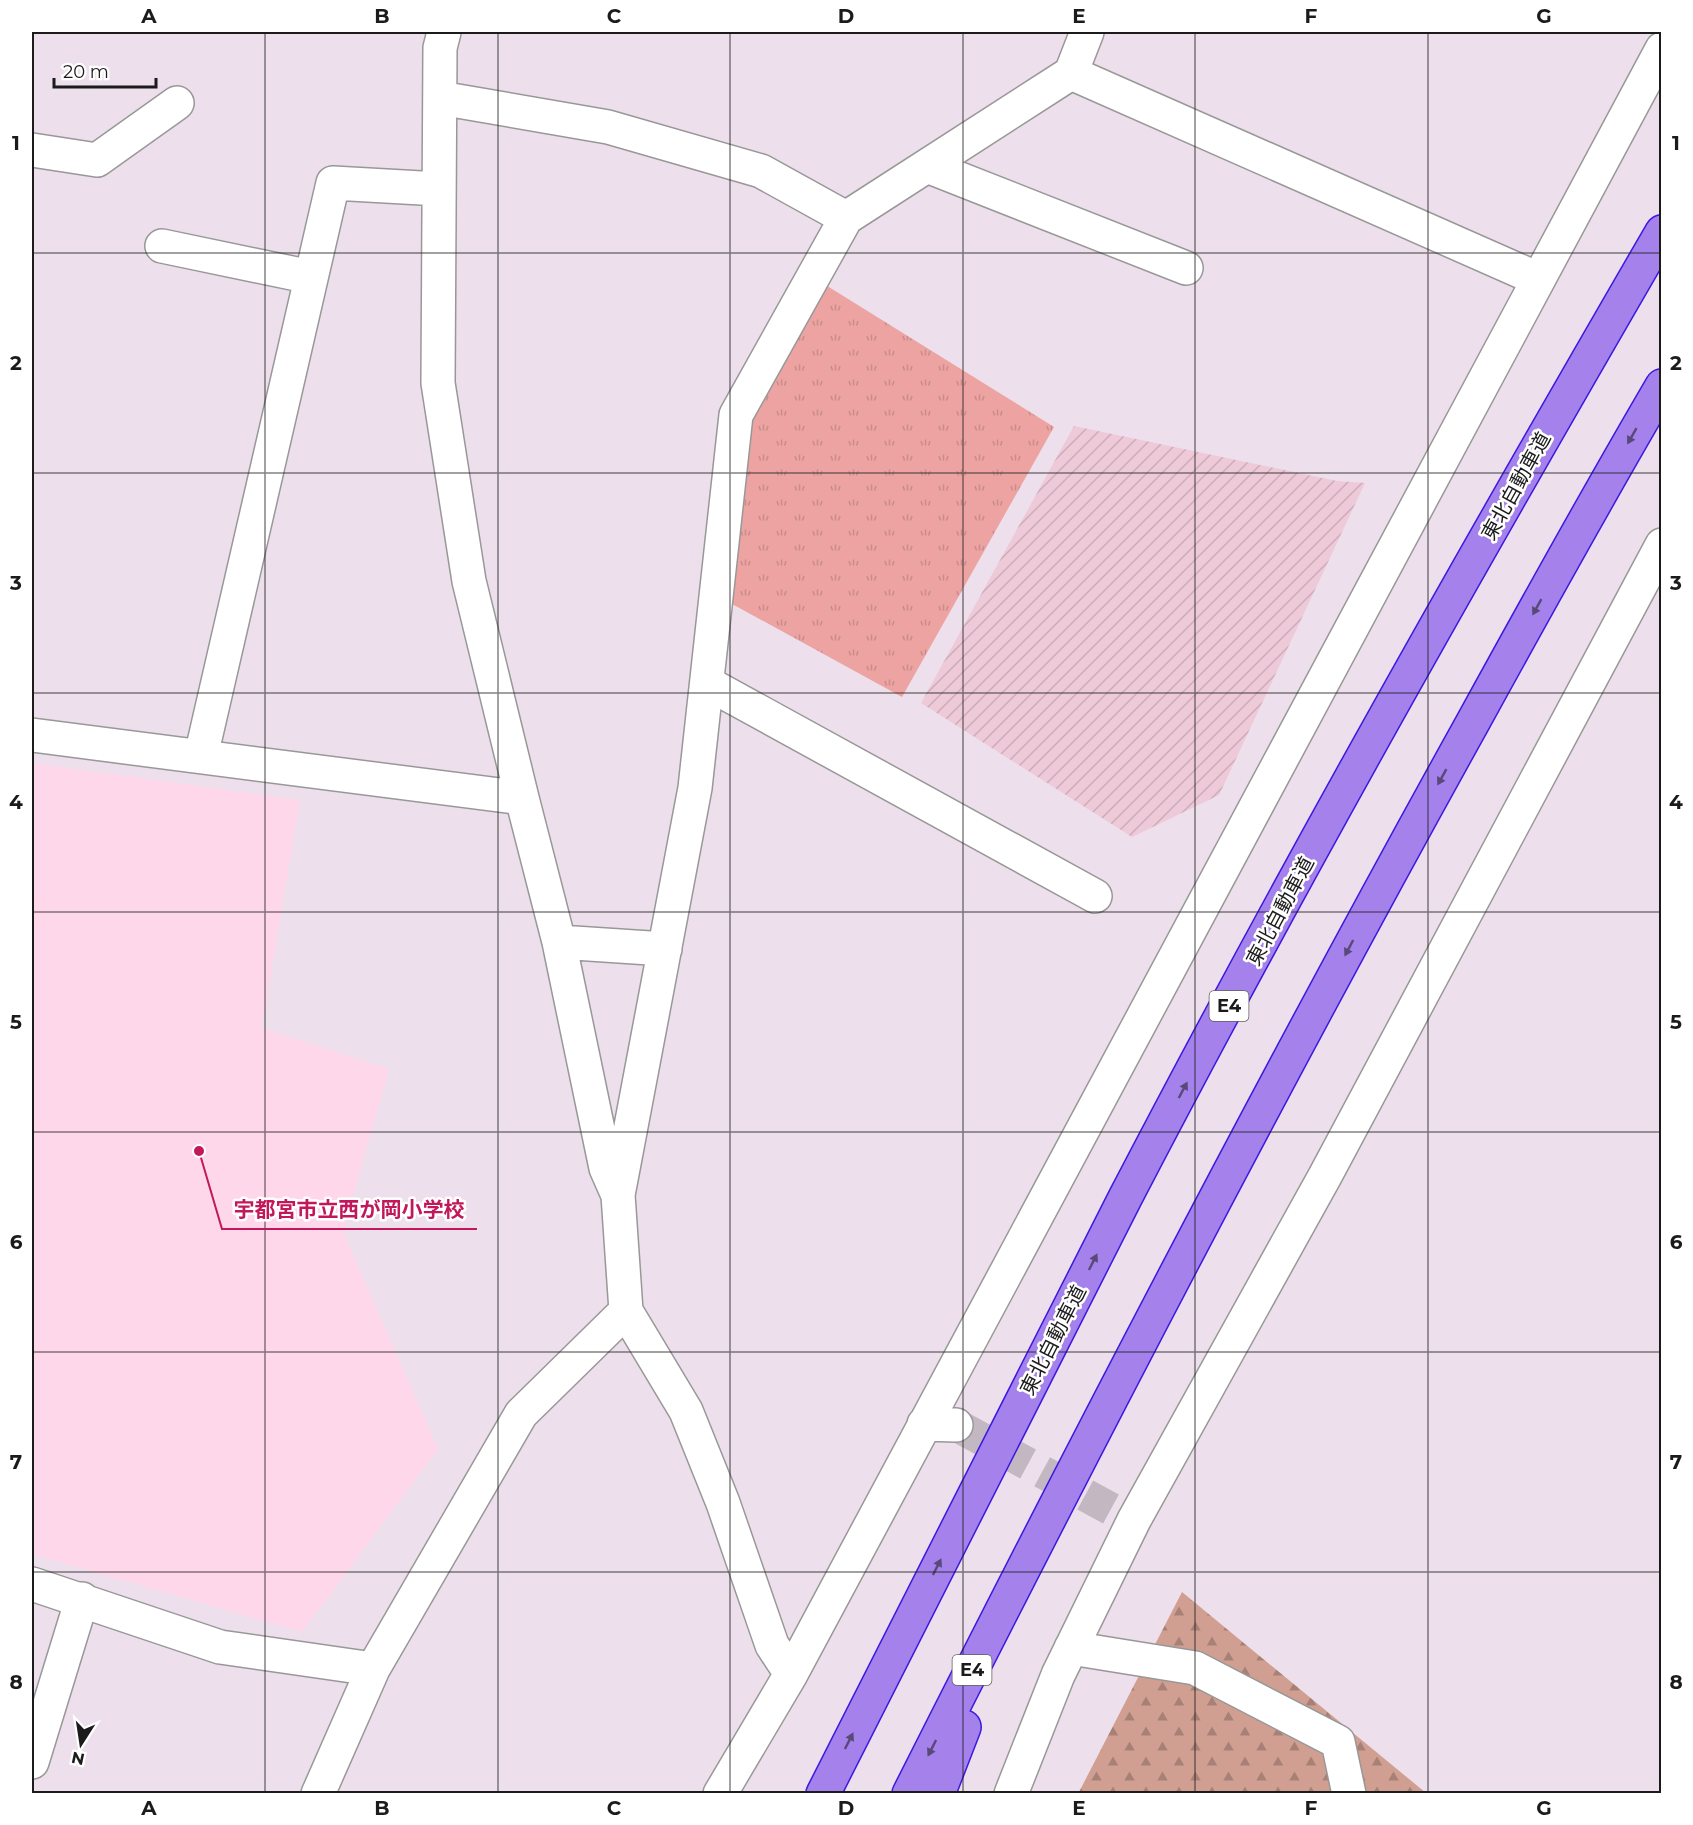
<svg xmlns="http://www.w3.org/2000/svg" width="1693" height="1825" viewBox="0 0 1693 1825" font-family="Montserrat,'Noto Sans JP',sans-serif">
	<defs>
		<pattern id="farmland-furrows" width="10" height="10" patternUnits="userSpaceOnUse" patternTransform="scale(1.5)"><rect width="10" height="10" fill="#eec9d8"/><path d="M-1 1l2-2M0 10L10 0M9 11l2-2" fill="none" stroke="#ccacb9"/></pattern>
		<pattern id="grass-tufts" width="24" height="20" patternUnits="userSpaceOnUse" patternTransform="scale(1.5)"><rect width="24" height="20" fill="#eca3a1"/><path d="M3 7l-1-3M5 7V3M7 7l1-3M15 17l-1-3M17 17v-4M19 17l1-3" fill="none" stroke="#ca8c8a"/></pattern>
		<pattern id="forest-firs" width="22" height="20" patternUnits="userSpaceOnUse" patternTransform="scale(1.5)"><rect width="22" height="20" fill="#d09f91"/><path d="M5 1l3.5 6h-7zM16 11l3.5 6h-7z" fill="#a88176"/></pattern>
	</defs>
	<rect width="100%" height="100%" fill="#eddfeb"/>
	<path fill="#ffd7ea" d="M32 763 300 800 262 1028 389 1069 343 1232 438 1449 302 1632 32 1554Z"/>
	<path fill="url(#farmland-furrows)" d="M1074 426 1337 481 1365 483 1219 795 1132 837 921 703Z"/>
	<path fill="url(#grass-tufts)" d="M824 284 1054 427 902 697 723 599 746 425Z"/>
	<path fill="url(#forest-firs)" d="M1182 1592 1426 1793 1078 1794Z"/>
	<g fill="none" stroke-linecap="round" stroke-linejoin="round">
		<path stroke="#c3b8c1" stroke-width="33" stroke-dasharray="33 16" stroke-linecap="butt" d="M956 1425 1111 1509"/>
		<defs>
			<path id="minor" d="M444 32 440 48 438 383 469 581 522 798 559 942 606 1168 617 1193
				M1071 73 1538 279
				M440 98 608 127 761 171 846 218
				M32 150 97 160 177 103
				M927 166 1186 268
				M162 246 311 277
				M707 683 1095 896
				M32 735 522 798
				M201 756 333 183 439 189
				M559 942 665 949
				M924 1424 956 1425
				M32 1584 220 1647 373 1669
				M1071 1648 1195 1668 1338 1742 1349 1794
				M791 1674 772 1645 723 1503 686 1411 626 1311 618 1195 695 788 736 415 846 218 1071 73 1087 32
				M32 1762 82 1599
				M318 1794 373 1669 521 1414 626 1311
				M720 1794 791 1674 1662 49
				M1011 1794 1058 1675 1134 1520 1325 1176 1662 545"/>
			<path id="highway" d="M823 1794C923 1595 1023 1396 1125 1198 1295 871 1477 551 1662 232
				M909 1794C1091 1433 1277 1075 1473 722 1535 609 1597 497 1662 386
				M938 1794 964 1727"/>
		</defs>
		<use href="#minor" stroke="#989898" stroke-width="36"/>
		<use href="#highway" stroke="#3c19df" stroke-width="36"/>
		<use href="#minor" stroke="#fff" stroke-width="33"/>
		<use href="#highway" stroke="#a481eb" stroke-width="33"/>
	</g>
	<defs><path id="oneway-solid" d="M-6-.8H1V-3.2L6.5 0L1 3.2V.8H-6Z" transform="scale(1.5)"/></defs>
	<g fill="#594979">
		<use href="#oneway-solid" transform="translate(1632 436) rotate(120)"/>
		<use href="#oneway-solid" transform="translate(1537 607) rotate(119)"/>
		<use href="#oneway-solid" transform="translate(1442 777) rotate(119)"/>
		<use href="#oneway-solid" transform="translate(1349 948) rotate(118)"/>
		<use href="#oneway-solid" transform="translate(1183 1090) rotate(-62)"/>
		<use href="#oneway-solid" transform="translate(1093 1262) rotate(-63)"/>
		<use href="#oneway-solid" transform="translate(937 1567) rotate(-63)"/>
		<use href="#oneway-solid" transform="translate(849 1741) rotate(-63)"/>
		<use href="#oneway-solid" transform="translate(932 1748) rotate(117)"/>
	</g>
	<path fill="none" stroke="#1b1b1b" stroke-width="1.5" stroke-opacity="0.55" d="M265 32V1794M498 32V1794M730 32V1794M963 32V1794M1195 32V1794M1428 32V1794M32 253H1662M32 473H1662M32 693H1662M32 912H1662M32 1132H1662M32 1352H1662M32 1572H1662"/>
	<g text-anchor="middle" stroke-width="5" stroke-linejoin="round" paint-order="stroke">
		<g fill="#fff" stroke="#5f5f5f" stroke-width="1.5">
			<rect x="1209.5" y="991" width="39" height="30" rx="4.5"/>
			<rect x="952.5" y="1655" width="39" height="30" rx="4.5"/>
		</g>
		<g font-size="18" font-weight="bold" fill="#1b1b1b">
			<text x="1229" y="1012">E4</text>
			<text x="972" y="1676">E4</text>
		</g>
		<g font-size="20" fill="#1b1b1b" stroke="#fff">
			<text transform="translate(1516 486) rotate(-61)" y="7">東北自動車道</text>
			<text transform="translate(1280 911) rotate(-62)" y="7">東北自動車道</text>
			<text transform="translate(1053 1340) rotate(-63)" y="7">東北自動車道</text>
		</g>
	</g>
	<path fill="none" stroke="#c2185b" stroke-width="2" d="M199 1151L222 1229H477"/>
	<circle fill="#c2185b" stroke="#fff" stroke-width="2" cx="199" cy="1151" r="6"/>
	<g font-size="21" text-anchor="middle" font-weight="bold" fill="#c2185b" stroke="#fff" stroke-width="5" stroke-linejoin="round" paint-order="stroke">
		<text x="349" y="1217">宇都宮市立西が岡小学校</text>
	</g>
	<rect width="1693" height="1825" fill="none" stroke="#ffffff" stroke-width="66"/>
	<g transform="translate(81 1744) rotate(192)" stroke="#ffffff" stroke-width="4.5" paint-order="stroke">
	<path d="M0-4.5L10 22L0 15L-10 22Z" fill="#1b1b1b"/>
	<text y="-9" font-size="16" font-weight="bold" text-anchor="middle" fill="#1b1b1b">N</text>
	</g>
	<path d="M54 78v9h102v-9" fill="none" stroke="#1b1b1b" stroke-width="3"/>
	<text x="63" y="78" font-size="18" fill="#1b1b1b" stroke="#ffffff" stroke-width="4.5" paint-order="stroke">20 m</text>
	<rect x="33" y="33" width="1627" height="1759" fill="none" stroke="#1b1b1b" stroke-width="2"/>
	<g font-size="20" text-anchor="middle" font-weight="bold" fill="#1b1b1b">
		<text x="149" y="23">A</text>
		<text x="382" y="23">B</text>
		<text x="614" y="23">C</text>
		<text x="846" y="23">D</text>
		<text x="1079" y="23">E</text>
		<text x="1311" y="23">F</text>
		<text x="1544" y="23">G</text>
		<text x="16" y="150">1</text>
		<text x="1676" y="150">1</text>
		<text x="16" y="370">2</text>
		<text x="1676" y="370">2</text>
		<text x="16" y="590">3</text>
		<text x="1676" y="590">3</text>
		<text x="16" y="809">4</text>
		<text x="1676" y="809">4</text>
		<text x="16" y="1029">5</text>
		<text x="1676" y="1029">5</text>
		<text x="16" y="1249">6</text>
		<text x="1676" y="1249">6</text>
		<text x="16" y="1469">7</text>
		<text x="1676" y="1469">7</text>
		<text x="16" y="1689">8</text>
		<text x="1676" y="1689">8</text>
		<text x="149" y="1815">A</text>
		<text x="382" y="1815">B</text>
		<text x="614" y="1815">C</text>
		<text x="846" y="1815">D</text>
		<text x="1079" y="1815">E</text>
		<text x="1311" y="1815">F</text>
		<text x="1544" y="1815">G</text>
	</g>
</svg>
